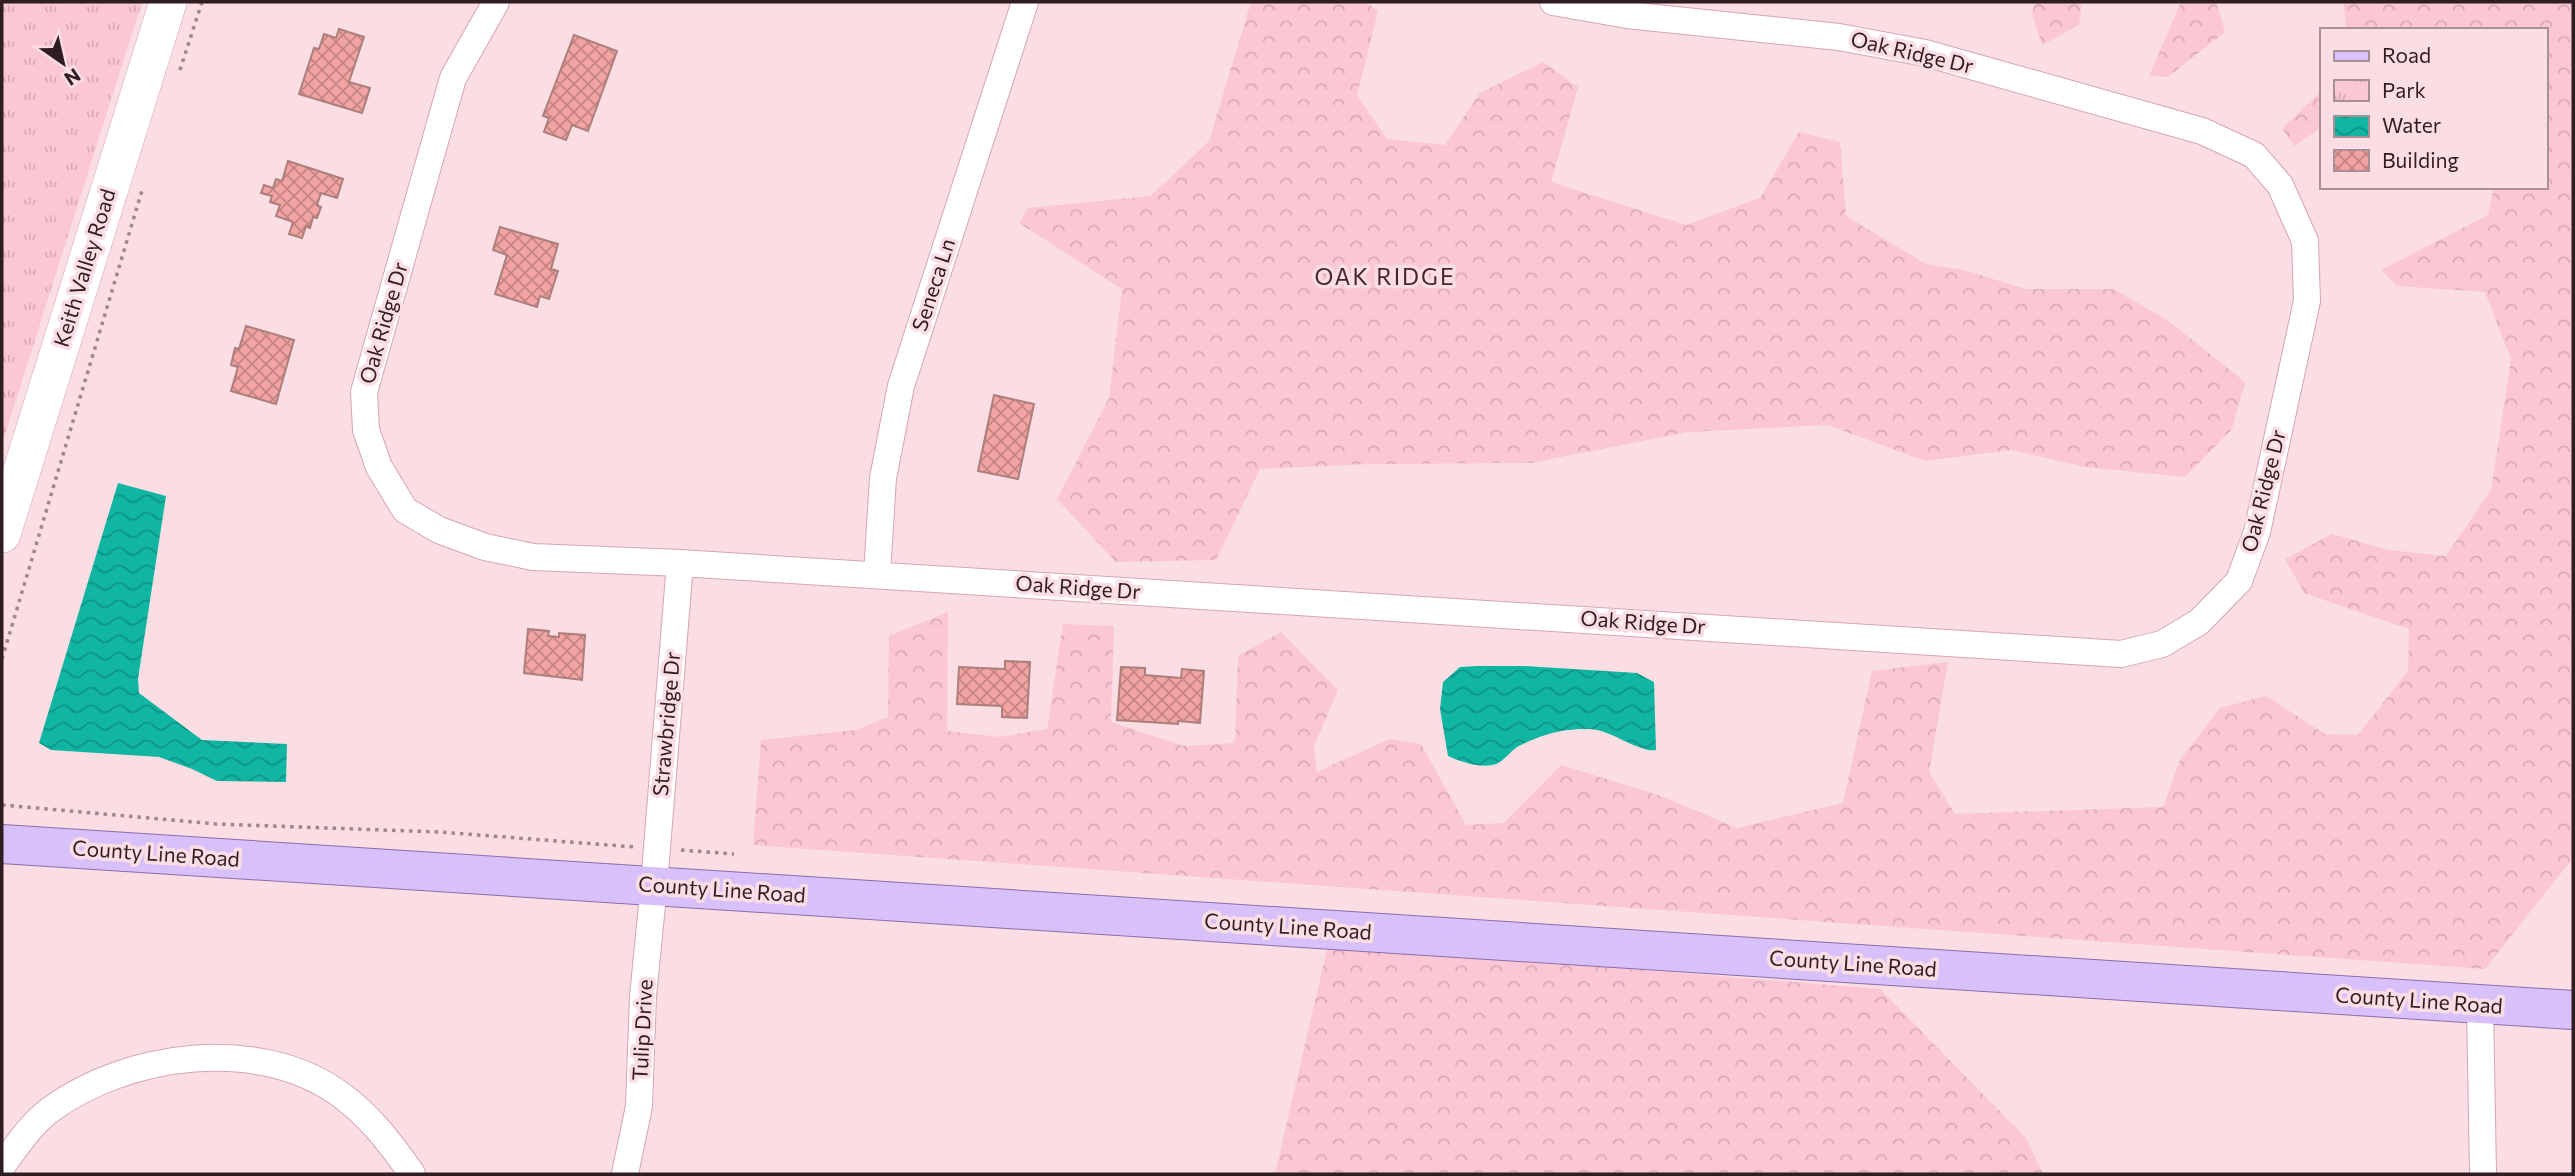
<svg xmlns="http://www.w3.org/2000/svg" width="2575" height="1176" viewBox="0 0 2575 1176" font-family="Commissioner,sans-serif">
	<defs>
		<pattern id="forest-crowns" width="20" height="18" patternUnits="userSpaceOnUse" patternTransform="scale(1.75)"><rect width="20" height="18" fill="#fcc7d4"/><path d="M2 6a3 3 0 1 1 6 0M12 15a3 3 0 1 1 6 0" fill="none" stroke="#d8aab6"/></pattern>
		<pattern id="park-tufts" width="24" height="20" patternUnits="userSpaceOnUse" patternTransform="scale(1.75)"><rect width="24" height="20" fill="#fcc7d4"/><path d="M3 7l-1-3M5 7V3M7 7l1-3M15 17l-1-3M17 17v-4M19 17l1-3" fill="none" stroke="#d8aab6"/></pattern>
		<pattern id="water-waves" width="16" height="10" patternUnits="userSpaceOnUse" patternTransform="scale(1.75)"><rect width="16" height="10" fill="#11b6a3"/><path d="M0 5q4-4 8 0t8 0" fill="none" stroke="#109384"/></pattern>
		<pattern id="building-cross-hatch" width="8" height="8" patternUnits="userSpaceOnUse" patternTransform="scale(1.75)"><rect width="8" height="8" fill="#f1a4a1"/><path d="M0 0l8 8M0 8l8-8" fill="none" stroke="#c48583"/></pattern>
	</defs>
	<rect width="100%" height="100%" fill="#fbdde4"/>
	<path fill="url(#forest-crowns)" d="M1251 2H1365L1378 11 1357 95 1387 139 1445 145 1480 93 1543 62 1578 87 1551 182 1686 225 1760 198 1799 132 1840 142 1846 216 1926 264 1964 270 2025 289H2114L2167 320 2245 382 2232 429 2185 477 2085 467 2011 450 1925 461 1828 425 1688 432 1531 463 1369 464 1260 469 1216 560 1116 562 1057 499 1109 398 1122 289 1019 223 1028 208 1151 196 1209 141Z
		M2035 2H2082L2079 25 2042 45 2032 14Z
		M2181 2H2216L2225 32 2168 77 2149 76Z
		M2343 2H2573V858L2485 969 753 845 761 740 856 730 888 717 889 636 948 612 947 731 1000 737 1047 729 1063 624 1114 626 1111 722 1184 746 1235 743 1238 656 1281 632 1338 690 1314 746 1317 772 1390 739 1421 744 1466 825 1504 823 1561 765 1661 796 1737 828 1843 803 1872 671 1948 662 1929 772 1955 814 2163 807 2180 760 2220 708 2266 696 2325 734 2358 735 2408 671 2409 629 2304 593 2285 559 2332 534 2389 550 2446 556 2491 490 2511 359 2485 292 2397 286 2381 270 2488 215 2494 187H2545V30H2347Z
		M2321 91V127L2295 146 2282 129Z
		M1328 945 1880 989 2026 1138 2043 1174H1275Z"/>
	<path fill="url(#park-tufts)" d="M2 2H142L2 444Z"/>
	<path fill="url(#water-waves)" d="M118 483 166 496 138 679 139 693 202 740 287 744 286 782 217 781 192 769 159 757 51 750 39 743Z
		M1477 666H1525L1637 673 1654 682 1656 750C1643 753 1616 735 1601 731 1592 728 1578 729 1568 730 1551 732 1532 739 1517 747 1510 752 1504 761 1496 764 1482 769 1461 762 1448 756L1440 709 1443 682 1460 667Z"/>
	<path fill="url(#building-cross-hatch)" stroke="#ac7e7c" stroke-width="2" d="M339 29 364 37 349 82 370 88 362 113 299 94 314 48 319 49 324 34 336 38Z
		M574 35 617 51 588 131 572 125 566 140 544 132 549 118 543 116Z
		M288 161 343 179 337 198 321 193 317 205 321 207 317 218 313 217 310 228 306 226 302 238 289 234 293 222 276 216 280 205 270 202 272 196 261 193 264 185 273 188 276 179 282 181Z
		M500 227 558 244 551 269 558 271 549 299 540 296 537 307 495 294 507 255 493 250Z
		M246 326 294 340 276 404 231 391 238 367 231 365 235 348 239 349Z
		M994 395 1034 404 1018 479 978 471Z
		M528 629 549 631 548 636 559 637V633L585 635 582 680 524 673Z
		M1005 661 1030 662 1027 718 1002 717V706L957 704 959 667 1005 669Z
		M1121 667 1145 668V675L1181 678 1182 669 1204 671 1200 723 1178 721V724L1117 720Z"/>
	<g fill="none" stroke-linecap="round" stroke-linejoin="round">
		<defs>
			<path id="street" d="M496 2 453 78 364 392 366 430 379 467 405 510 439 530 485 547 533 557 680 563 2121 654 2162 644 2199 622 2239 581 2257 532 2307 301 2305 241 2280 185 2254 155 2202 131 1925 53 1839 37 1627 15 1553 2
				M877 575 883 478 901 386 1025 2
				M2480 1005 2483 1174
				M2 1166C16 1147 31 1124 50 1110 127 1053 260 1035 341 1095 370 1116 392 1145 412 1174
				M625 1174 639 1106 643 996 654 885 680 563"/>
			<path id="secondary" d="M2 534 168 2"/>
			<path id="primary" d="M2 844 2573 1010"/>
		</defs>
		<use href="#street" stroke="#d6a6b2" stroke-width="28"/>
		<use href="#secondary" stroke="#d6a6b2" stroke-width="38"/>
		<use href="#primary" stroke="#8c6cac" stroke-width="40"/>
		<path stroke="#9f868c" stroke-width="3.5" stroke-dasharray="3.5 5" stroke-linecap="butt" d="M180 70 202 2
			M2 659 143 187
			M2 805 216 824 439 832 635 847
			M681 850 734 854"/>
		<use href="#street" stroke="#fff" stroke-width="26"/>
		<use href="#secondary" stroke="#fff" stroke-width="37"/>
		<use href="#primary" stroke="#d8c1fa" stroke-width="38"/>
	</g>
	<g text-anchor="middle" stroke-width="7" stroke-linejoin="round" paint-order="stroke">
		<g font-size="21" fill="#2f1d22" stroke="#fbdde4">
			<text transform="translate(1912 53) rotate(13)" y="7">Oak Ridge Dr</text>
			<text transform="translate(85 268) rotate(-73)" y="7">Keith Valley Road</text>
			<text transform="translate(934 285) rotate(-72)" y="7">Seneca Ln</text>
			<text transform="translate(384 323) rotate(-74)" y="7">Oak Ridge Dr</text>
			<text transform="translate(2264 491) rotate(-76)" y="7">Oak Ridge Dr</text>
			<text transform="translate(1078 588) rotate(4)" y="7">Oak Ridge Dr</text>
			<text transform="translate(1643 623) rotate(4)" y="7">Oak Ridge Dr</text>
			<text transform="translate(667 724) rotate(-85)" y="7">Strawbridge Dr</text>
			<text transform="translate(156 854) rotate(4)" y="7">County Line Road</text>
			<text transform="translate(722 890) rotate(4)" y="7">County Line Road</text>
			<text transform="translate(1288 927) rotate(4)" y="7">County Line Road</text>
			<text transform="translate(1853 964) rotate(4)" y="7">County Line Road</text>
			<text transform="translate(2419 1001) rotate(4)" y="7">County Line Road</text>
			<text transform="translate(643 1030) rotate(-87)" y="7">Tulip Drive</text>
		</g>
		<g font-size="23" letter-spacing="2" fill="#48232e" stroke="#fbdde4">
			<text x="1385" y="285">OAK RIDGE</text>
		</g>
	</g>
	<rect width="2575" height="1176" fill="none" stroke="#2f1d22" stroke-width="7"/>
	<rect x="2320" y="28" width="228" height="161" fill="#fbdde4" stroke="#a99096" stroke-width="2"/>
	<rect x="2334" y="51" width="35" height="10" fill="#d8c1fa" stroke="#a99096" stroke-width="2"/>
	<text x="2382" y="63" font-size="21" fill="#2f1d22">Road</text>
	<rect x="2334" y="80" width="35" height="21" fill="url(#park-tufts)" stroke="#a99096" stroke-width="2"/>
	<text x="2382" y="98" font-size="21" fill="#2f1d22">Park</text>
	<rect x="2334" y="116" width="35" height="21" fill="url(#water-waves)" stroke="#a99096" stroke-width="2"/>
	<text x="2382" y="133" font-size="21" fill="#2f1d22">Water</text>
	<rect x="2334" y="150" width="35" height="21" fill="url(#building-cross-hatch)" stroke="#a99096" stroke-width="2"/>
	<text x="2382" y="168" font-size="21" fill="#2f1d22">Building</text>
	<g transform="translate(63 63) rotate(146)" stroke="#fbdde4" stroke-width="5" paint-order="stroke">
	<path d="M0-5L12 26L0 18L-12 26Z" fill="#2f1d22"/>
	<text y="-10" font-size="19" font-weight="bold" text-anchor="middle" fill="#2f1d22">N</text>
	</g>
</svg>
